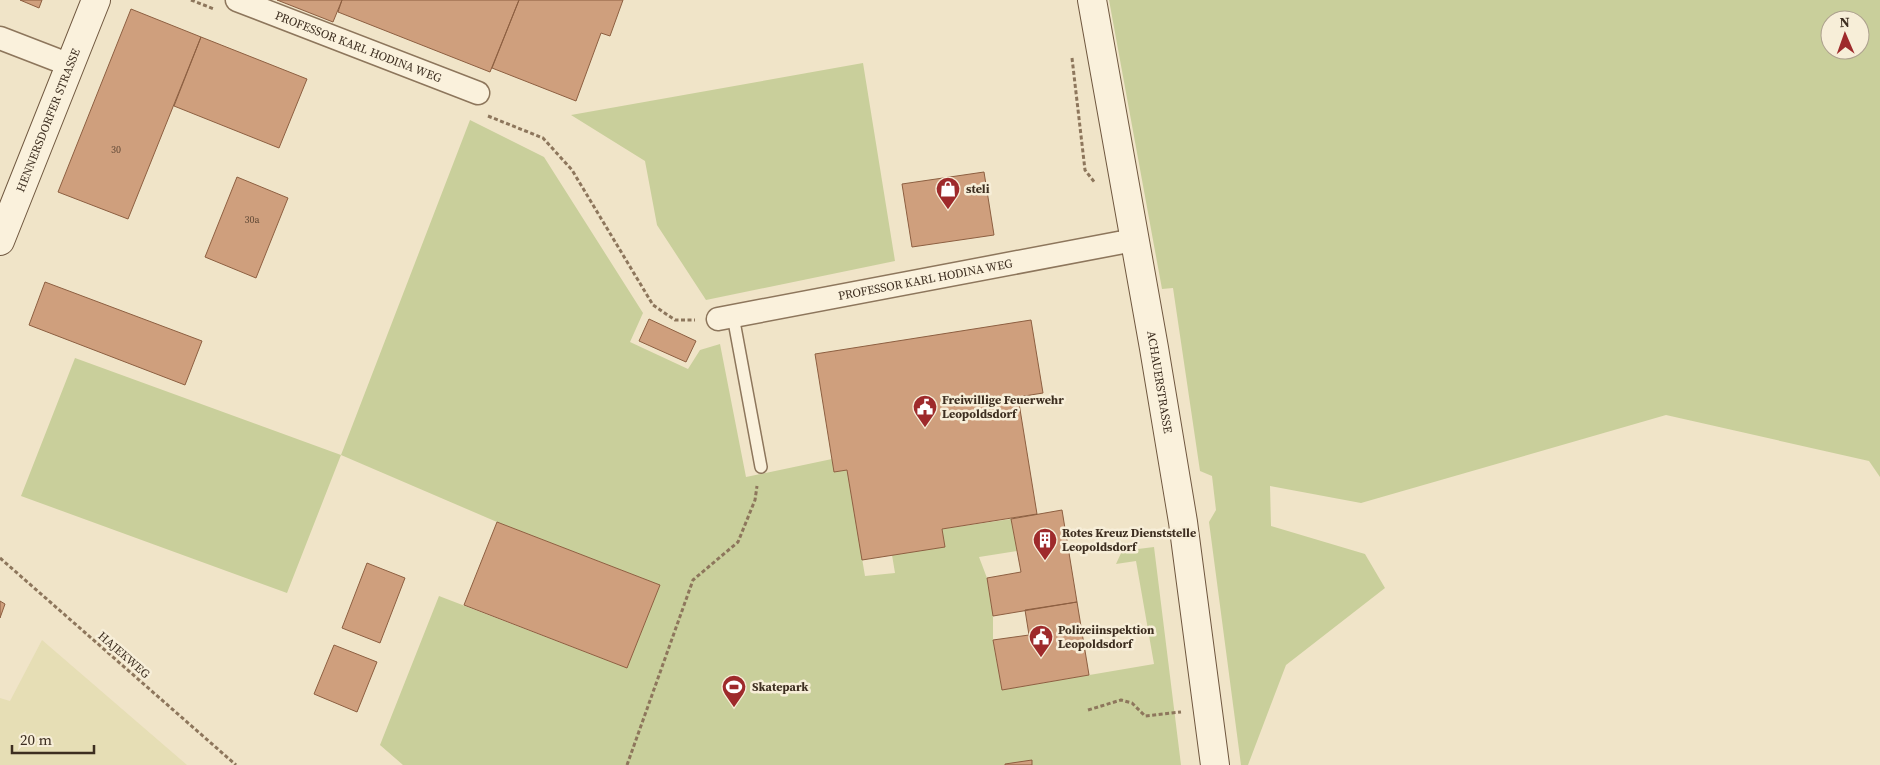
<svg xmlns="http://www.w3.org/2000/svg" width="1880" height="765" viewBox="0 0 1880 765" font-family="'Source Serif 4',serif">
	<rect width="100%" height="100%" fill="#f0e4c8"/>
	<path fill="#e6deb5" d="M42 640 187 765H0V698L10 701Z"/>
	<path fill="#c9cf9b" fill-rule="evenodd" d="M1109 0H1880V477L1869 461 1666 415 1361 503 1270 486 1271 526 1365 554 1385 588 1286 665 1248 765H1241L1209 522 1216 510 1212 476 1200 471 1173 288 1162 289ZM1830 20H1860V50H1830Z
		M863 63 895 261 706 300 657 225 645 161 571 115Z
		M470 120 544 157 643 313 630 342 688 369 700 350 720 344 746 477 832 459 834 472 847 470 865 576 895 573 892 555 945 547 942 529 1011 519 1017 551 979 557 987 578 993 616V640L1002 690 1154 664 1136 561 1116 564 1122 551 1154 547 1181 765H403L380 745 439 596 627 668 660 585 497 522 341 455 287 593 21 496 75 358 341 455Z"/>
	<path fill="#cf9f7d" stroke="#8d5f41" d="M20 0H42L39 8Z
		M277 0H342L333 22Z
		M342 0H519L490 72 338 12Z
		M519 0H623L610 36 601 33 576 101 492 68Z
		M131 9 201 37 128 219 58 192Z
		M201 37 307 79 279 148 174 106Z
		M984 172 994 235 912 247 902 184Z
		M237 177 288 198 256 278 205 257Z
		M45 282 202 341 185 385 29 325Z
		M649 319 696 341 686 362 639 341Z
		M1031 320 1043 393 1018 397 1037 514 942 529 945 547 862 560 847 470 834 472 815 354Z
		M1062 510 1077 602 993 616 987 578 1021 572 1011 519Z
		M497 522 660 585 627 668 464 605Z
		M367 563 405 578 380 643 342 628Z
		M0 601 5 604 0 618Z
		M1077 602 1089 675 1002 690 993 640 1029 635 1025 610Z
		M334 645 377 662 357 712 314 694Z
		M1032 760V765H1005V764Z"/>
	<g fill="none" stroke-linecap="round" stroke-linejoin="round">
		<defs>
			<path id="lane" d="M733 316 761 467"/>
			<g id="street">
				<path id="s1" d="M237 0 478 93"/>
				<path d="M0 38 70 65"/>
				<path id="s2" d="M718 319 1134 240"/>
			</g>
			<g id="secondary">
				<path id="s3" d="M1092 0 1154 348 1183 522 1215 765"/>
				<path id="s4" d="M0 241 96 0"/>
			</g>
		</defs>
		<use href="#lane" stroke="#8d765c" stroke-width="14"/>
		<use href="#street" stroke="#8d765c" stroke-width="25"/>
		<use href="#secondary" stroke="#6f573f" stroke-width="30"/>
		<path stroke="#8d765c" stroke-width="3" stroke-dasharray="4 2.5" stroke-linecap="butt" d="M191 0 214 9
			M1072 58 1085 170 1095 183
			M488 116 543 138 572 170 653 305 675 320H695
			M0 558 236 765
			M1088 710 1121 700 1132 703 1145 716 1181 712
			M627 765 693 580 738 542 755 500 757 486"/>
		<use href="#lane" stroke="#faf1dc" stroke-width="11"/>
		<use href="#street" stroke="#faf1dc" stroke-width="22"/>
		<use href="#secondary" stroke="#faf1dc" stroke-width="28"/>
	</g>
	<defs>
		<symbol id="shop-pin" viewBox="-11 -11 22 30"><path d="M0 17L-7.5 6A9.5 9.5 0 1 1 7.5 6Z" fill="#9e2a2b" stroke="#f7eed8"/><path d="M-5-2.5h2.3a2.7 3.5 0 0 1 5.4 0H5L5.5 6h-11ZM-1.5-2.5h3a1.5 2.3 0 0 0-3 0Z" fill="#fff"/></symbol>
		<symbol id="civic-pin" viewBox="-11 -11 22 30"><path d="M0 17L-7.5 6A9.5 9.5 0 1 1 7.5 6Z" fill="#9e2a2b" stroke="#f7eed8"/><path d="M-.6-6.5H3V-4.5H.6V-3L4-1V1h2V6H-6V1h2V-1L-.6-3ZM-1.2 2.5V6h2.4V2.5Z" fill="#fff"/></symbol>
		<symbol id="building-pin" viewBox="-11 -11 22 30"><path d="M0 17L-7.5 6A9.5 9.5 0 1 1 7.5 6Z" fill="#9e2a2b" stroke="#f7eed8"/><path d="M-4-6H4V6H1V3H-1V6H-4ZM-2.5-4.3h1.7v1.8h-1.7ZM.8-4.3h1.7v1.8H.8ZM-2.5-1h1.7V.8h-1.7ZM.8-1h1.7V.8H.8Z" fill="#fff"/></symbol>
		<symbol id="stadium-pin" viewBox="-11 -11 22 30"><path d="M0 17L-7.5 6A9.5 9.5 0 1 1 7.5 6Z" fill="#9e2a2b" stroke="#f7eed8"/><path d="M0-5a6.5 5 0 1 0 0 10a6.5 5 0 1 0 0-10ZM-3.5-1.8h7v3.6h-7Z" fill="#fff"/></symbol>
	</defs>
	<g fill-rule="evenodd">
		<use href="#shop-pin" x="934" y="175" width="28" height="38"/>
		<use href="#civic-pin" x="911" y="393" width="28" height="38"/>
		<use href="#building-pin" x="1031" y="526" width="28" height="38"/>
		<use href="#civic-pin" x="1027" y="623" width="28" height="38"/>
		<use href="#stadium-pin" x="720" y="673" width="28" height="38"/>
	</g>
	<g text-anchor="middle" stroke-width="5" stroke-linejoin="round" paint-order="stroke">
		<g font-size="10" fill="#624a37">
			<text x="116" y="153">30</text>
			<text x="252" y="223">30a</text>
		</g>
		<g font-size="12" fill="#3d2e20" stroke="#f7eed8">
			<text dy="4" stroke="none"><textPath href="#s1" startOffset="130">PROFESSOR KARL HODINA WEG</textPath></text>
			<text dy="4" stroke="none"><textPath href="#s4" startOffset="130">HENNERSDORFER STRASSE</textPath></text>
			<text dy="4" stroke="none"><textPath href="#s2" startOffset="211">PROFESSOR KARL HODINA WEG</textPath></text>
			<text dy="4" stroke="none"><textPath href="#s3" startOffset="388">ACHAUERSTRASSE</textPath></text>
			<text transform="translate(124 655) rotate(41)" y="4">HAJEKWEG</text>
		</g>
		<g font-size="12" font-weight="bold" fill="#3d2e20" stroke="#f7eed8" text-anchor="start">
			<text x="966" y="193">steli</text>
			<text x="942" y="404">Freiwillige Feuerwehr<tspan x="942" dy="14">Leopoldsdorf</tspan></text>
			<text x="1062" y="537">Rotes Kreuz Dienststelle<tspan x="1062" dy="14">Leopoldsdorf</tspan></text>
			<text x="1058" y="634">Polizeiinspektion<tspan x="1058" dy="14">Leopoldsdorf</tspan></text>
			<text x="752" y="691">Skatepark</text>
		</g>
	</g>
	<g transform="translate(1845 35) rotate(358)"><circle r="24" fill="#f7eed8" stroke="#ada18e"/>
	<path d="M0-4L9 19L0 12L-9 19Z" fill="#9e2a2b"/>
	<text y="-8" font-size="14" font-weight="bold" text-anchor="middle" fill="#3d2e20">N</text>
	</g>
	<path d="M12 745v8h82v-8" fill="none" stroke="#3d2e20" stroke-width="2.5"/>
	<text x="20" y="745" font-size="15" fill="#3d2e20" stroke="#f7eed8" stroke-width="4" paint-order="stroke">20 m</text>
</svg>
